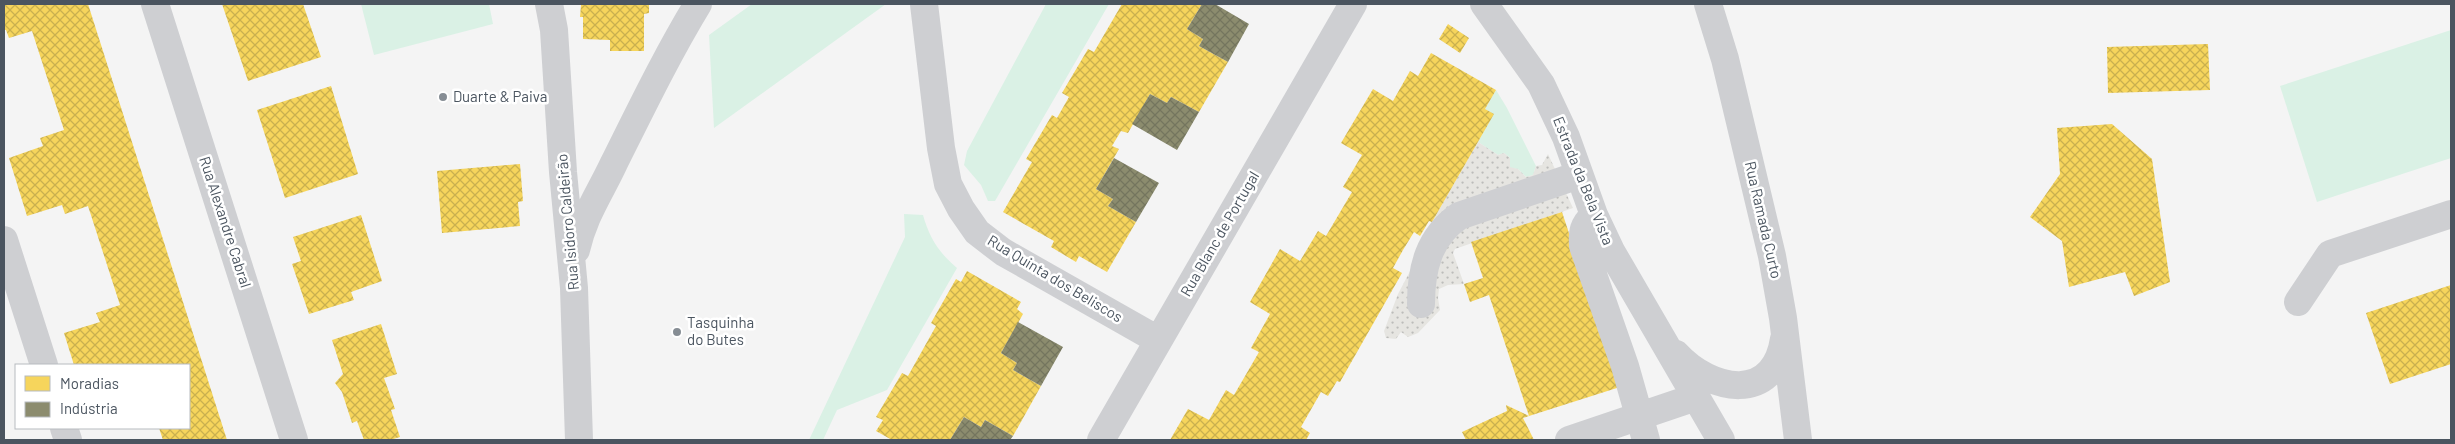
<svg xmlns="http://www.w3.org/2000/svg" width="2455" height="444" viewBox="0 0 2455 444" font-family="Barlow,sans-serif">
	<defs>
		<pattern id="sand-dots" width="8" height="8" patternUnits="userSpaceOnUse" patternTransform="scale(1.25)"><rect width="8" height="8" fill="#e6e5e1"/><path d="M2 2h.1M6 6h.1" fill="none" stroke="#bcbcba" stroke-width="1.8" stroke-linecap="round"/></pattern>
		<pattern id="homes-cross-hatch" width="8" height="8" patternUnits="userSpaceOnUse" patternTransform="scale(1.25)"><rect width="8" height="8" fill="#f6d55c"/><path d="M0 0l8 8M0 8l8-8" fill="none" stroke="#c9b04f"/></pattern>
		<pattern id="industry-cross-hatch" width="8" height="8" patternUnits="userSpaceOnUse" patternTransform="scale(1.25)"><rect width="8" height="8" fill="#8c8c6e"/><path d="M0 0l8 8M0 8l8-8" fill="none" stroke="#74755e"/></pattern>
	</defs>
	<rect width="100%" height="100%" fill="#f4f4f4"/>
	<path fill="#daf1e5" d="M361 4H489L493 24 374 55Z
		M752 4H886L714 128 709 35Z
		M1046 4H1109L995 201H988L981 185 964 165 967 151Z
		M2451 30V158L2317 202 2280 86Z
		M1496 90 1507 108 1536 166 1533 175 1526 177 1518 169 1509 168 1510 158 1504 153 1498 155 1478 142 1493 114 1485 109Z
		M904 214 923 215C929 237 939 253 957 268L887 390 837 410 823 440H809L905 237Z"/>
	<path fill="url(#sand-dots)" d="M1478 142 1498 155 1504 153 1510 158V167L1518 169 1526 177 1533 175 1536 166 1542 165 1548 154 1573 208 1455 249 1453 253 1464 284 1448 285 1439 289 1438 298 1440 310 1418 333 1408 337 1401 332 1396 339 1386 338 1384 331 1398 294 1419 254 1432 222Z"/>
	<path fill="url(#homes-cross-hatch)" d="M4 4H88L227 440H163L159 428H189V365H74L64 333 100 322 96 313 120 305 88 206 65 214 62 205 27 216 9 158 43 146 40 138 64 130 32 31 9 38 6 30H4Z
		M222 4H303L321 57 248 81Z
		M583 4H649V13L644 14V51H610V40L583 39V17H580L581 5Z
		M1122 4H1202L1187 29 1203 39 1199 46 1228 62 1199 112 1171 97 1167 103 1150 94 1128 133 1121 131 1112 146 1119 149 1096 189 1113 199 1108 206 1136 222 1107 272 1079 256 1076 262 1051 247 1054 241 1003 212 1032 162 1026 159 1052 115 1057 118 1069 97 1062 93 1088 49 1094 52Z
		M1448 24 1469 38 1460 53 1439 39Z
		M2208 44 2210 90 2108 93 2107 47Z
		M1431 53 1496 90 1485 109 1494 114 1432 222 1429 221 1420 236 1414 232 1403 250 1393 268 1402 273 1340 382 1337 381 1328 396 1321 392 1301 427 1310 433 1306 440H1170L1188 409 1209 420 1226 390 1234 395 1259 352 1251 348 1270 314 1250 302 1280 249 1300 261 1318 231 1326 236 1352 192 1343 187 1362 155 1341 143 1373 89 1393 101 1410 71 1418 76Z
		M331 86 358 174 285 198 257 110Z
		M2112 124 2152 159 2170 282 2134 296 2125 272 2069 287 2062 241 2030 217 2060 174 2057 128Z
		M520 164 523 201 518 202 520 226 442 233 437 171Z
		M1562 212 1620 387 1529 416 1523 418 1534 440H1466L1462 432 1507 411 1506 405 1529 416 1489 295 1470 302 1464 284 1483 278 1471 242Z
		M361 215 382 281 351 292 354 300 309 314 292 264 301 261 293 237Z
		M967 271 1021 302 1017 309 1023 314 1001 353 1017 363 1013 370 1041 386 1013 436 985 420 981 427 964 417 950 440H892L876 431 883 420 876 417 902 373 908 376 936 326 931 323 956 279 961 282Z
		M2451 285V364L2390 384 2366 313Z
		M381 324 397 374 384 378 395 409 391 410 400 437 390 440H364L357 421 352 423 342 392 335 383 343 374 332 340Z"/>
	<path fill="url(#industry-cross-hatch)" d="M1202 4H1215L1249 24 1228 62 1199 46 1203 39 1187 29Z
		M1150 94 1167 103 1171 97 1199 112 1177 150 1132 124Z
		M1114 158 1159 183 1136 222 1108 206 1113 199 1096 189Z
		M1018 322 1063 347 1041 386 1013 370 1017 363 1001 353Z
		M964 417 981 427 985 420 1013 436 1010 440H950Z"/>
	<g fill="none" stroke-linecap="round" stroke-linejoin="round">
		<path stroke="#cecfd2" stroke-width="28" d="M155 4 294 440
			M549 4 554 30 563 172 574 288 579 440
			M924 4 941 148 948 184 961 209 977 232 1003 252 1158 340
			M1484 4 1541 84 1566 137 1594 215 1611 251 1721 440
			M1708 4 1725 59 1772 256 1783 318 1798 440
			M1594 215C1583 225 1582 232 1583 246L1625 366 1646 440
			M4 240 44 365
			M576 250C584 215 599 195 614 163 641 109 667 55 698 4
			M2298 302 2330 254 2451 214
			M1421 304C1421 268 1429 237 1459 216L1579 175
			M1676 354C1711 392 1774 404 1784 339
			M64 428 68 440
			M1101 440 1353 4
			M1569 440 1696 397"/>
	</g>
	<g fill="#868d94" stroke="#fff" stroke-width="2">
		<circle cx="443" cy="97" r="5"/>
		<circle cx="677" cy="332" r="5"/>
	</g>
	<g text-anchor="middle" stroke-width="5" stroke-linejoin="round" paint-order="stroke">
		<g font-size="15" fill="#4b5560" stroke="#fff" text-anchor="start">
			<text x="453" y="102">Duarte &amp; Paiva</text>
			<text x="687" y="328">Tasquinha<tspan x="687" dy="17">do Butes</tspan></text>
		</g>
		<g font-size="15" fill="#4b5560" stroke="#fff">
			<text transform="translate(1583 181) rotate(68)" y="5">Estrada da Bela Vista</text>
			<text transform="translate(1763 220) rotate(77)" y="5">Rua Ramada Curto</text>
			<text transform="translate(225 222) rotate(72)" y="5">Rua Alexandre Cabral</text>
			<text transform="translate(568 222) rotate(-95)" y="5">Rua Isidoro Caldeirão</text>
			<text transform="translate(1220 234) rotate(-60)" y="5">Rua Blanc de Portugal</text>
			<text transform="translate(1055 279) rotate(31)" y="5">Rua Quinta dos Beliscos</text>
		</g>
	</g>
	<rect width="2455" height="444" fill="none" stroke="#4b5560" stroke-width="10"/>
	<rect x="15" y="364" width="175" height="65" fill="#ffffff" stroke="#b7bbbf"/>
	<rect x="25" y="376" width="25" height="15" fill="#f6d55c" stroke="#b7bbbf"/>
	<text x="60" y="389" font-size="15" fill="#4b5560">Moradias</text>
	<rect x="25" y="402" width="25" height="15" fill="#8c8c6e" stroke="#b7bbbf"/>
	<text x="60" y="414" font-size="15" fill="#4b5560">Indústria</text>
</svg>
